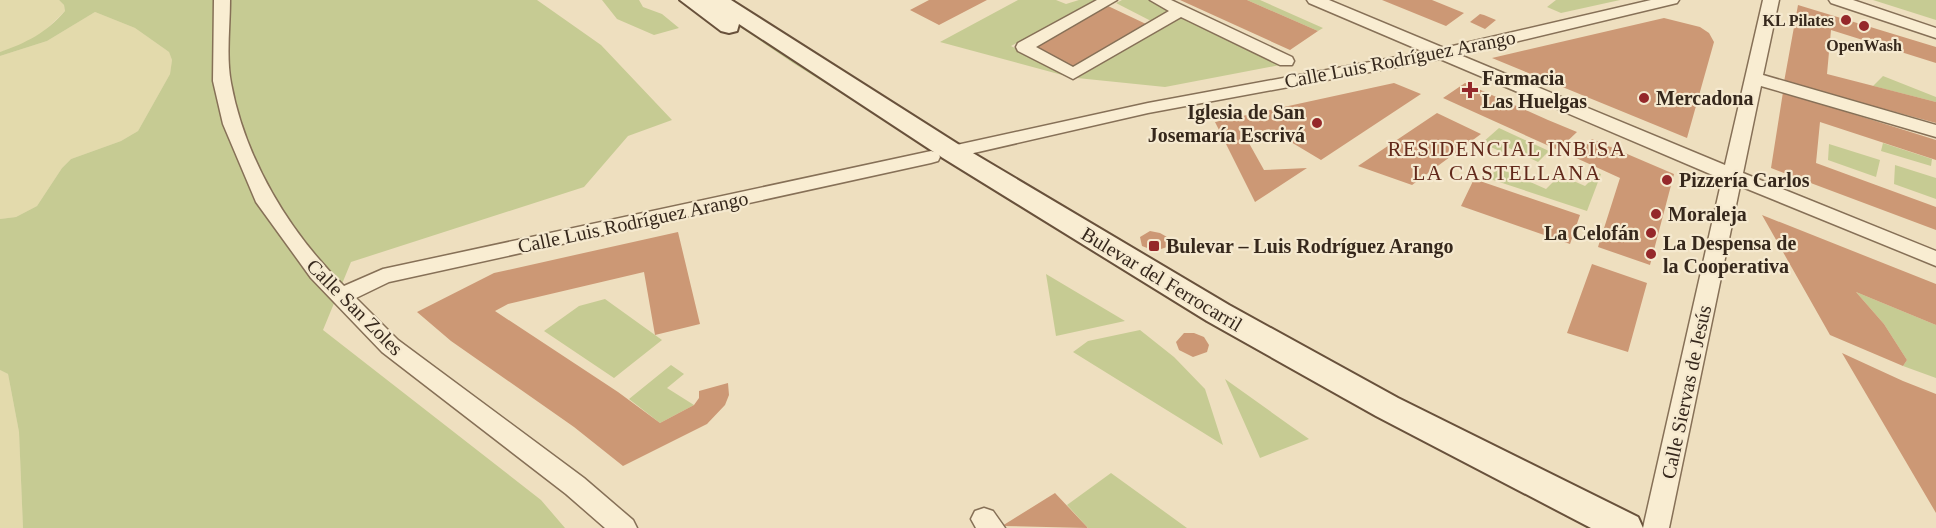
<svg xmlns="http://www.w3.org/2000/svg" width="1936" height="528" viewBox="0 0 1936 528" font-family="'Times New Roman',serif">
	<rect width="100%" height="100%" fill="#eedfbf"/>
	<path fill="#e3daac" d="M0 0H59L64 5 65 11 40 35 20 46 0 52Z
		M95 12 135 28 169 52 172 60 170 74 138 131 121 141 71 159 62 168 37 206 16 217 0 219V56L47 41Z
		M0 370 8 374 19 432 23 528H0Z"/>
	<path fill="#c6cb93" d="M59 0H537L601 45 672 120 628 136 584 187 351 262 323 330 541 500 565 528H23L19 432 8 374 0 370V219L16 217 37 206 62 168 71 159 121 141 138 131 170 74 172 60 169 52 135 28 95 12 47 41 0 56V52C26 43 46 33 65 11L64 5Z
		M602 0H639L643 7 662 14 679 28 654 35 617 19Z
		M700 0H707L888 118 884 120 793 63Z
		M1018 0H1056L1066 4 1079 0H1095L1011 46 1066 76 940 42Z
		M1122 0H1149L1172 11 1153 22 1116 3Z
		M1247 0H1260L1323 28 1318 31Z
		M1556 0H1620L1561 13 1547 7Z
		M1873 0H1936V20Z
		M1181 16 1285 64 1165 87 1077 78Z
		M1883 76 1936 97V102L1873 86Z
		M1499 128 1549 151 1538 162 1509 148 1504 153 1482 143Z
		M1883 143 1932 159 1931 166 1881 151Z
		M1829 144 1880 160 1876 177 1828 160Z
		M1895 165 1936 178V199L1894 184Z
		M1499 168 1546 189 1560 175 1585 186 1598 173 1601 174 1587 211 1487 178Z
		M1046 274 1125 321 1056 336Z
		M1856 292 1936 325V378L1903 366 1907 360 1884 324Z
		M605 299 662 340 614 378 544 331 579 306Z
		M1140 330 1174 357 1205 389 1223 445 1073 352 1088 341Z
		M671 365 684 374 667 388 694 405 660 423 629 399Z
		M1225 379 1309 439 1260 458Z
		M1111 473 1187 528H1088L1067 505Z"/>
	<path fill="#cc9875" d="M929 0H987L939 25 910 10Z
		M1180 0H1247L1318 31 1290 50Z
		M1382 0H1432L1464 13 1446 26Z
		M1798 5 1936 47V63L1831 30 1827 74 1936 102V123L1784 82Z
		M1108 6 1146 24 1073 69 1035 48Z
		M1480 14 1484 15 1496 20 1485 29 1470 22Z
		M1664 18 1700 27 1709 33 1714 42 1687 138 1492 58Z
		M1394 83 1421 94 1321 160 1269 129 1245 136 1264 170 1307 168 1255 202 1215 122Z
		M1465 83 1548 120 1577 132 1558 150 1443 98Z
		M1783 92 1936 140V160L1820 122 1816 163 1936 207V230L1771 168Z
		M1437 113 1481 134 1412 185 1358 166Z
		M1592 139 1674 174 1650 265 1598 247 1620 178 1574 157Z
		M1474 179 1580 215 1570 244 1461 206Z
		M1762 215 1936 284V325L1856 292 1884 324 1907 360 1903 366 1830 335Z
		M1150 231 1160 233 1167 237V247L1155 251 1142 246 1140 237Z
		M678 232 700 324 655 335 644 272 508 304 495 311 618 392 660 423 694 405 699 398V391L728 383 729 395 725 405 707 424 623 466 574 427 451 341 417 312 494 273Z
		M1592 264 1647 283 1628 352 1567 333Z
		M1184 333H1194L1204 337 1209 345 1207 352 1193 357 1179 350 1176 342Z
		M1842 353 1903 381 1936 394V513Z
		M1055 493 1088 528 1002 526Z"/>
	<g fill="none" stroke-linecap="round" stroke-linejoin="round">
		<defs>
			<path id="street" d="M214 0H230C230 27 226 57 231 83 245 159 289 232 344 286L383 269 931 151 938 153 940 157 938 161 931 163 389 282 356 298 398 340 584 478 633 520 637 528H605L566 494 382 352 311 278 256 202 223 124 213 81Z
				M1097 0H1117L1036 47 1073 67 1169 11 1150 0H1171L1292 57 1294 61 1292 65H1280L1181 17 1073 79 1018 51 1016 47 1018 43Z
				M1307 0H1329L1444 48 1651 0H1679L1677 3 1460 55 1725 165 1763 0H1779L1763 75 1936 125V137L1761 86 1743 173 1936 251V266L1740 186 1669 528H1643L1722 179 1440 59 1148 113 952 158 945 156 943 152 945 148 952 146 1148 103 1424 52 1309 3Z
				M1829 0H1853L1936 28V38L1831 3Z
				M984 508 993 511 1005 528H976L971 519 975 511Z"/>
			<path id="secondary" d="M680 0H731L961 146 1229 305 1398 398 1638 517 1643 528H1591L1376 416 1207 321 943 158 739 24 737 31 729 33 721 31Z"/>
		</defs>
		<use href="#street" stroke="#867057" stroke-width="3"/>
		<use href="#secondary" stroke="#68513b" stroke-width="4"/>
		<use href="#street" fill="#f9edd2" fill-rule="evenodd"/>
		<use href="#secondary" fill="#f9edd2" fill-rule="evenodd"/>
	</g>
	<g fill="#95282a" stroke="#f5e9cf" stroke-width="2">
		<circle cx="1846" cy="20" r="6"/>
		<circle cx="1864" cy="26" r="6"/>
		<path d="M1467 81h6v6h6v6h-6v6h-6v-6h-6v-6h6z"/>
		<circle cx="1644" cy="98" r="6"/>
		<circle cx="1317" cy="123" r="6"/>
		<circle cx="1667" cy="180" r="6"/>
		<circle cx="1656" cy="214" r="6"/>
		<circle cx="1651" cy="233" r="6"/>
		<rect x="1148" y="240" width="12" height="12" rx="3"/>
		<circle cx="1651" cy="254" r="6"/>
	</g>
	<g text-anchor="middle" stroke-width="4.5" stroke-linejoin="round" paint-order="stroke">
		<g font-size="16" font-weight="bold" fill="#36281c" stroke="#f5e9cf" text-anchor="end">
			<text x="1834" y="26">KL Pilates</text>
			<text x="1864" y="51" text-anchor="middle">OpenWash</text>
		</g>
		<g font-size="20" fill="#36281c" stroke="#f5e9cf">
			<text transform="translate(1400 59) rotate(-11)" y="7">Calle Luis Rodríguez Arango</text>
			<text transform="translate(633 222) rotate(-12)" y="7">Calle Luis Rodríguez Arango</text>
			<text transform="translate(1162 279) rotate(31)" y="7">Bulevar del Ferrocarril</text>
			<text transform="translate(355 307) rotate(45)" y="7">Calle San Zoles</text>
			<text transform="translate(1686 392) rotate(-78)" y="7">Calle Siervas de Jesús</text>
		</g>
		<g font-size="20" font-weight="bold" fill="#36281c" stroke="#f5e9cf" text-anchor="start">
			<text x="1482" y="85">Farmacia<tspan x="1482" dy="23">Las Huelgas</tspan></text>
			<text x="1656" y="105">Mercadona</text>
			<text x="1305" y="119" text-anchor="end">Iglesia de San<tspan x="1305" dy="23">Josemaría Escrivá</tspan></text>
			<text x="1679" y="187">Pizzería Carlos</text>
			<text x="1668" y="221">Moraleja</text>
			<text x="1639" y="240" text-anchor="end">La Celofán</text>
			<text x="1663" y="250">La Despensa de<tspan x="1663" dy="23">la Cooperativa</tspan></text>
			<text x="1166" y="253">Bulevar – Luis Rodríguez Arango</text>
		</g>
		<g font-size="21" letter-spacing="1.5" fill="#62291b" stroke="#f5e9cf">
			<text x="1507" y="156">RESIDENCIAL INBISA<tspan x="1507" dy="24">LA CASTELLANA</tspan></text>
		</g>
	</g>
</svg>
